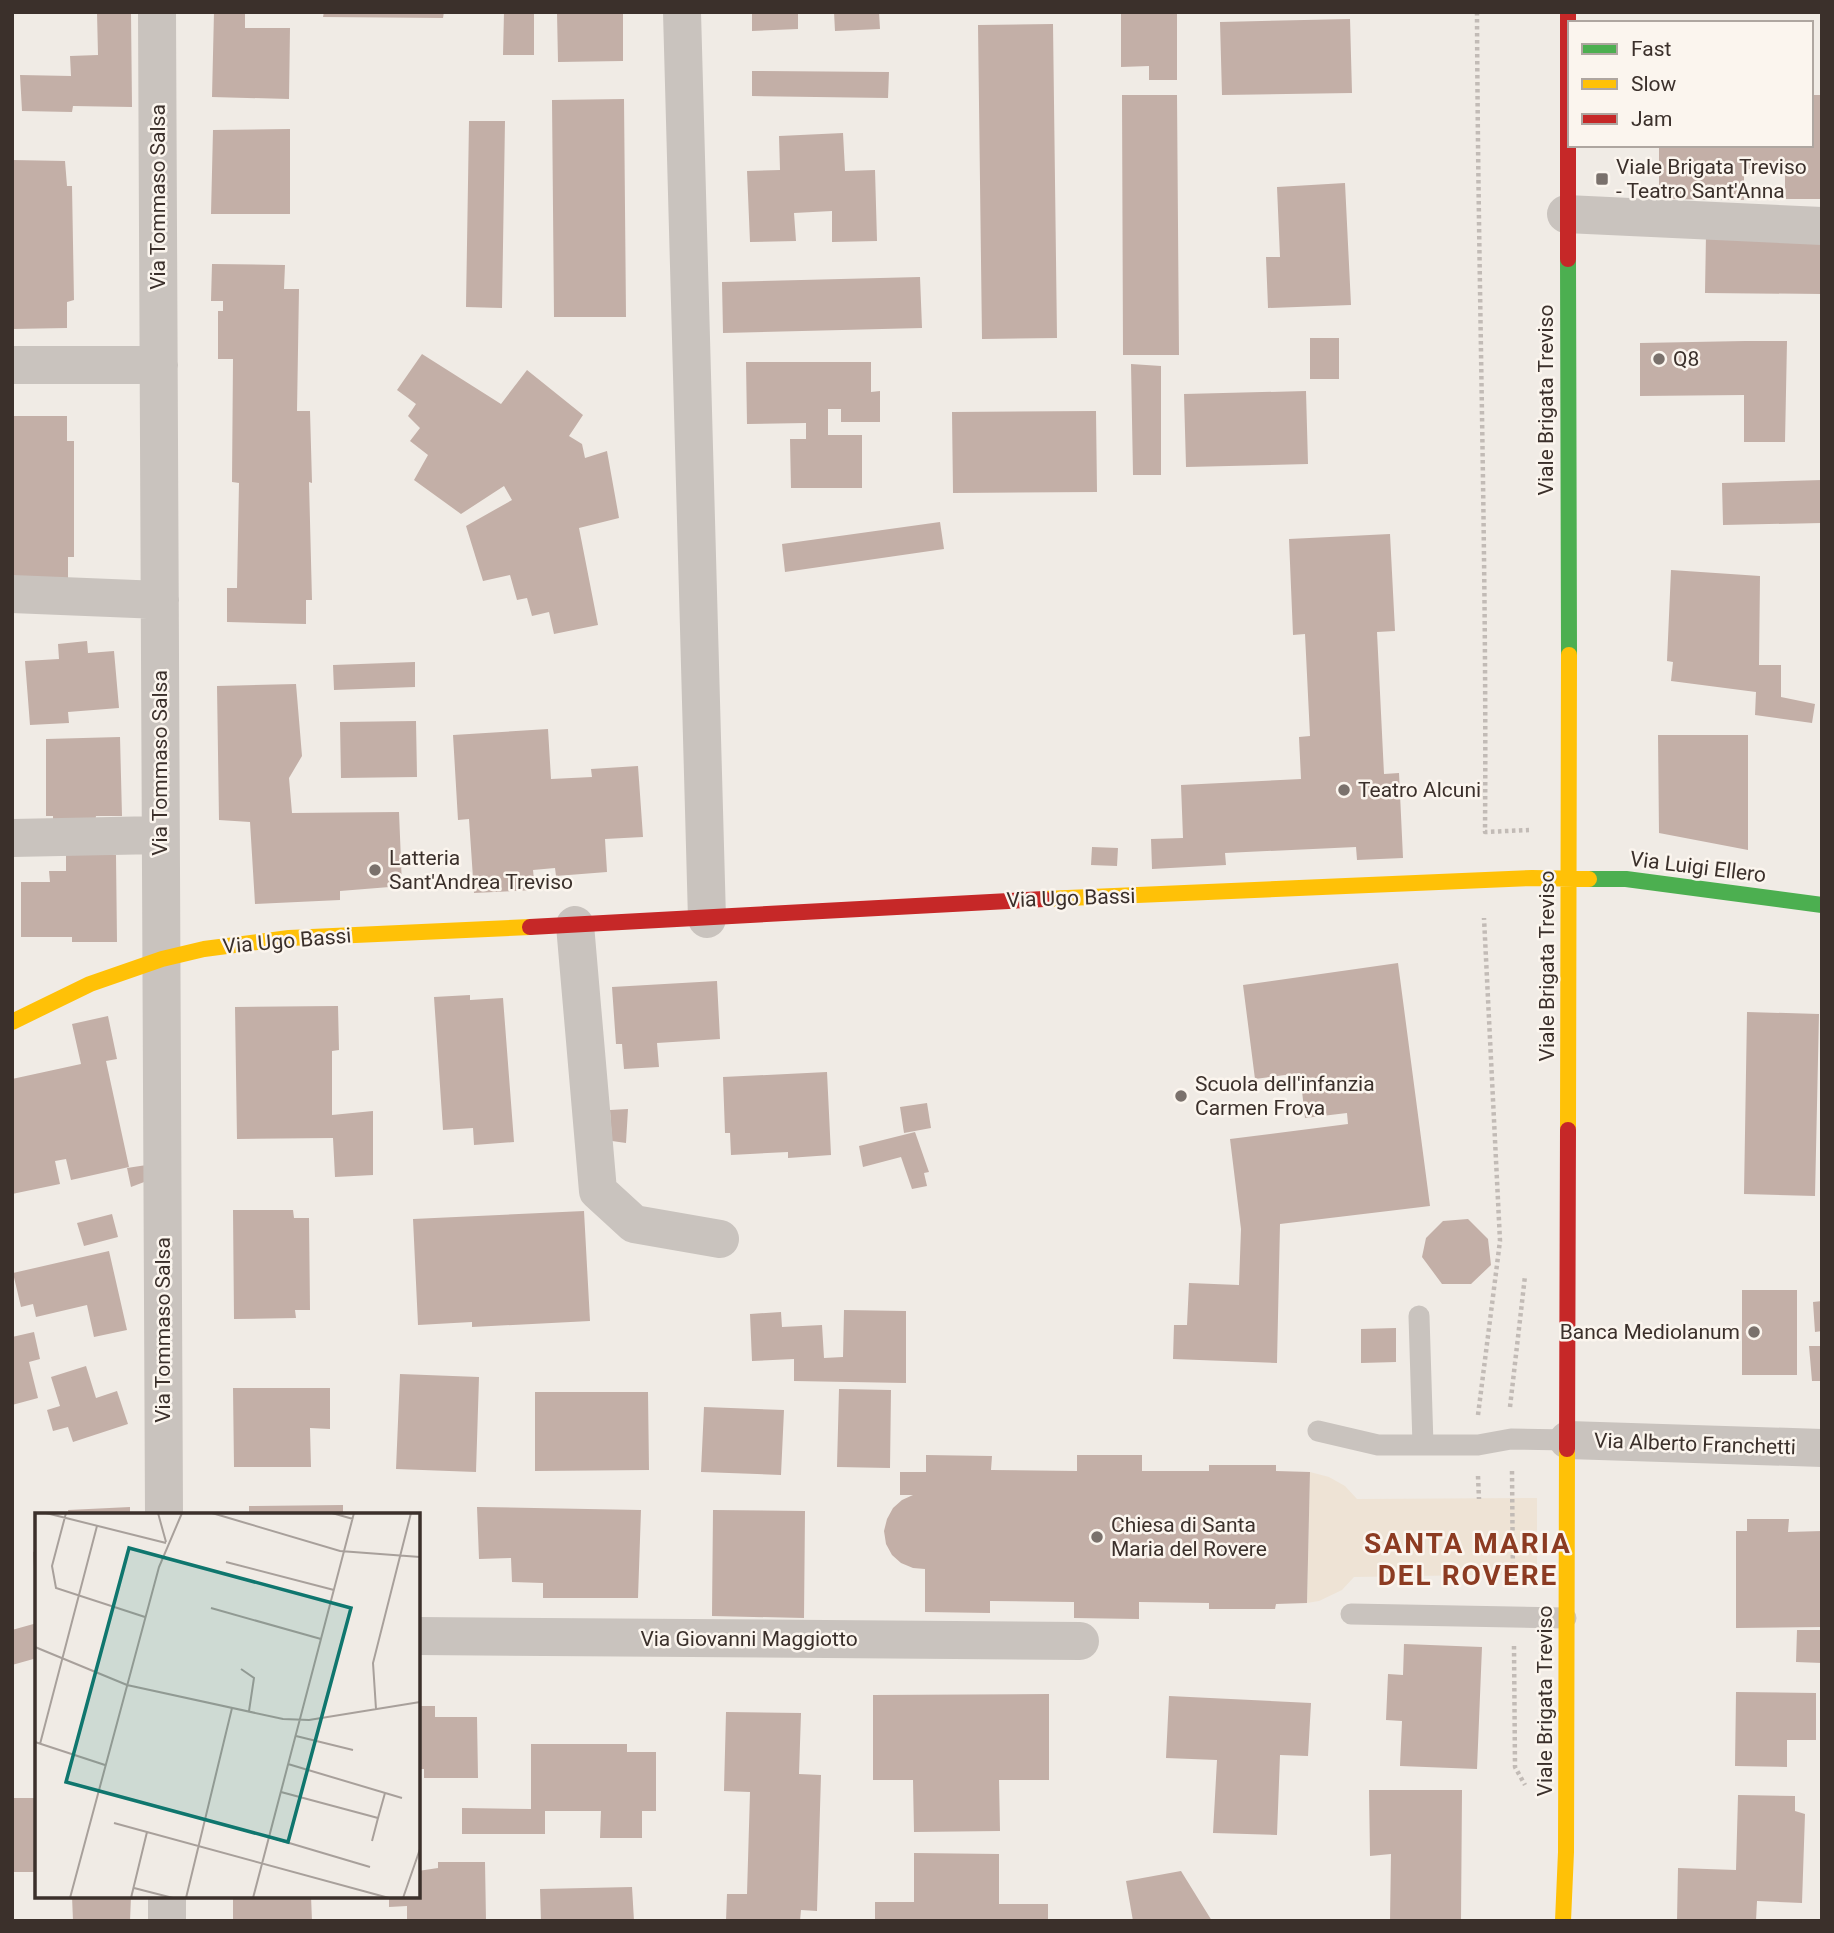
<svg xmlns="http://www.w3.org/2000/svg" width="1834" height="1933" viewBox="0 0 1834 1933" font-family="Roboto,sans-serif">
	<rect width="100%" height="100%" fill="#f0ebe5"/>
	<path fill="#eee3d5" d="M1310 1472 1329 1477 1345 1486 1357 1499 1537 1498V1574L1354 1577 1342 1590 1319 1601 1307 1603Z"/>
	<path fill="#c3afa7" d="M97 12 131 13 132 107 73 106 72 112 22 111 20 75 71 76 70 56 98 55Z
		M214 12H245V28H290L289 99 212 97Z
		M324 12H444L443 18 323 17Z
		M504 12H534V55H503Z
		M557 12H623V61L558 62Z
		M752 12H798V29L752 31Z
		M834 12H879L880 29 835 31Z
		M1121 12H1177V80H1149V66L1121 67Z
		M1350 19 1352 93 1222 95 1220 22Z
		M1053 24 1057 338 982 339 978 25Z
		M752 71 889 72 888 98 752 96Z
		M1122 95H1177L1179 355H1123Z
		M1811 95H1822V199H1785V169H1744V200L1659 199V145H1811Z
		M624 99 626 317H554L552 100Z
		M469 121H505L502 308 466 307Z
		M290 129V214H211L213 130Z
		M843 133 845 171 875 170 877 241 832 242V211L794 213 796 241 750 242 747 171 780 170 779 136Z
		M12 160 65 161 67 186H72L74 300 67 302V328L12 329Z
		M1345 183 1351 305 1268 308 1266 257H1280L1277 187Z
		M1706 234 1822 235V294L1705 293Z
		M212 264 285 265 284 289H299L297 411H310L312 483 309 482 312 600H306V624L227 622V588H237L239 483 232 482 233 359H218V311H223V301H211Z
		M920 277 922 328 723 333 722 282Z
		M1310 338H1339V379H1310Z
		M1745 341H1787L1785 442H1744V395L1640 396V343Z
		M422 354 501 404 527 370 583 415 569 436 582 444 585 458 607 451 619 518 579 528 598 625 554 634 549 612 532 616 527 598 517 600 510 575 483 581 466 526 512 500 504 486 461 514 414 480 428 455 410 441 420 428 408 416 416 404 397 390Z
		M746 362H871V392L880 391V422H841V409H828V435H862V488H791L790 439H806V423L747 424Z
		M1131 364 1161 366V475H1133Z
		M1306 391 1308 464 1186 467 1184 394Z
		M1096 411 1097 492 953 493 952 412Z
		M12 416H67V441H74V557H68V582H12Z
		M1822 480V523L1723 525 1722 483Z
		M940 522 944 549 785 572 782 544Z
		M1390 534 1395 631 1377 632 1384 774 1399 773 1403 858 1357 860 1356 847 1225 853 1226 865 1152 869 1151 839 1183 838 1181 785 1301 779 1299 737 1310 736 1305 634 1293 635 1289 539Z
		M1671 570 1760 576 1759 665H1781V697L1815 704 1812 723 1755 715 1756 692 1671 681 1673 662 1667 661Z
		M87 641 88 653 114 651 119 708 68 712 69 723 30 725 25 661 59 659 58 644Z
		M415 662V687L334 690 333 665Z
		M296 684 302 756 289 778 292 813 399 812 402 886 340 891V900L255 904 250 822 219 820 217 686Z
		M416 721 417 777 341 778 340 722Z
		M548 729 551 779 592 777 591 769 638 766 643 837 605 839 607 872 556 876 555 868 533 870 535 890 474 893 469 819 458 820 453 735Z
		M1658 735H1748V850L1659 833Z
		M120 737 122 816H96L95 822 53 826V816H46V739Z
		M1092 847 1118 848 1117 866 1091 865Z
		M66 855H116L117 942H72V937H21V882H50L49 871H66Z
		M1398 963 1430 1206 1280 1224 1277 1363 1173 1359 1174 1325H1187L1189 1283 1239 1285 1241 1229 1230 1139 1348 1124 1347 1113 1305 1118 1300 1073 1255 1079 1243 985Z
		M717 981 720 1039 657 1043 659 1067 624 1069 622 1044H616L612 987Z
		M470 995V1000L503 998 514 1142 474 1145 473 1128 443 1130 434 997Z
		M338 1006 339 1050 332 1051V1115L373 1111V1175L335 1177 333 1138 237 1139 235 1007Z
		M1747 1012 1819 1014 1815 1196 1744 1194Z
		M108 1016 117 1059 106 1061 129 1167 71 1180 66 1159 55 1161 60 1184 12 1194V1079L81 1064 72 1024Z
		M827 1072 831 1155 788 1158V1152L731 1155 730 1133H725L723 1077Z
		M927 1103 931 1128 904 1133 900 1107Z
		M628 1109 626 1143 612 1141 610 1110Z
		M915 1132 929 1172 924 1173 927 1186 912 1189 901 1157 863 1167 859 1146Z
		M153 1164 152 1179 131 1187 127 1168Z
		M233 1210H293L294 1218H309L310 1310H295L296 1318 234 1319Z
		M584 1211 590 1321 472 1327V1322L418 1325 413 1219Z
		M112 1214 118 1237 84 1246 77 1223Z
		M1468 1219 1488 1239 1491 1265 1471 1284H1442L1422 1257 1426 1238 1443 1221Z
		M109 1251 127 1330 94 1337 87 1305 36 1317 33 1304 21 1307 13 1273Z
		M1742 1290H1797V1375H1742Z
		M1822 1301V1331L1815 1332 1813 1302Z
		M844 1310 906 1311V1383L794 1381V1359L752 1361 750 1314 781 1312 782 1327 822 1325 824 1358 843 1357Z
		M1396 1328V1362L1361 1363V1329Z
		M34 1332 40 1359 29 1362 38 1398 12 1405V1337Z
		M1809 1346H1822V1381H1812Z
		M86 1366 96 1398 117 1391 128 1424 73 1442 68 1427 53 1431 47 1410 60 1406 51 1377Z
		M400 1374 479 1377 476 1472 396 1469Z
		M233 1388H330V1429L310 1428 311 1467H234Z
		M839 1389 891 1390 890 1468 837 1467Z
		M535 1392H648L649 1470 535 1471Z
		M704 1407 784 1410 781 1475 701 1472Z
		M926 1455 992 1456 991 1470 1077 1471V1455H1142V1471H1209V1465H1276V1471L1310 1472 1307 1603 1276 1604 1275 1609H1209V1603L1139 1602V1619L1074 1618V1602L990 1601V1613L925 1612V1569L913 1568 901 1563 892 1555 886 1544 884 1531 887 1519 893 1508 902 1500 913 1495H900V1472H926Z
		M343 1505V1515H249V1506Z
		M130 1507V1515H69L68 1510Z
		M477 1507 641 1510 638 1598H543V1583L512 1582 511 1558 479 1559Z
		M713 1510 805 1511 804 1618 712 1616Z
		M1747 1519H1789L1788 1532 1822 1531V1627L1736 1628V1531H1747Z
		M37 1551V1588H35L33 1552Z
		M37 1623V1658L12 1665V1630Z
		M1797 1630H1822V1663L1796 1662Z
		M1404 1644 1482 1647 1477 1769 1400 1766 1402 1721 1386 1720 1388 1674 1403 1675Z
		M1736 1692 1816 1693V1740H1787V1767L1735 1766Z
		M1049 1694V1780H999L1000 1831 914 1832 913 1780H873V1695Z
		M1169 1696 1311 1703 1308 1756 1280 1755 1277 1835 1213 1833 1217 1760 1166 1758Z
		M418 1706H435V1717H477L478 1778H424V1769H418Z
		M726 1712 801 1713 799 1774 821 1775 817 1911 801 1910 800 1921H726L727 1894H747L750 1792 724 1791Z
		M531 1744H627V1752H656V1811H642V1838H600L601 1811H545V1834H462V1808L531 1809Z
		M1369 1790H1462L1461 1921H1390L1391 1854 1370 1856Z
		M1738 1795 1795 1796V1811L1805 1814 1802 1903 1757 1901 1756 1921H1677L1678 1868 1736 1870Z
		M12 1798H37V1872H12Z
		M914 1853 999 1854V1904H1048V1921H875V1902H914Z
		M438 1862H485L486 1921H407V1906L389 1907V1896H418V1871L438 1868Z
		M1181 1871 1212 1921H1133L1126 1881Z
		M632 1887 634 1921H541L540 1889Z
		M72 1896H131L130 1921H73Z
		M233 1896H311L312 1921H233Z"/>
	<g fill="none" stroke-linecap="round" stroke-linejoin="round">
		<path stroke="#c2bbb6" stroke-width="4.5" stroke-dasharray="3.5 3.5" stroke-linecap="butt" d="M1477 12C1478 286 1487 559 1485 832L1529 830
			M1510 1407 1525 1276
			M1478 1415 1500 1241 1484 918
			M1512 1471 1513 1585
			M1478 1476 1479 1499
			M1514 1646 1515 1767 1525 1785"/>
		<path stroke="#c9c3be" stroke-width="21" d="M1419 1316 1423 1445
			M1318 1431 1378 1445H1478L1511 1439 1568 1440
			M1351 1614 1566 1618"/>
		<path stroke="#c9c3be" stroke-width="38" d="M157 12 164 1515
			M682 12 707 919
			M1566 214 1822 226
			M12 365H159
			M12 594 160 600
			M12 838 160 835
			M575 925 598 1191 634 1224 720 1239
			M1568 1440 1822 1448
			M418 1636 1080 1641
			M167 1896V1921"/>
		<path stroke="#4caf50" stroke-width="16" d="M1568 259 1569 655
			M1589 879H1626L1822 905"/>
		<path stroke="#ffc107" stroke-width="16" d="M1044 899 1532 878 1589 879
			M12 1022 90 984 162 959 204 949 289 938 530 927
			M1568 1130 1569 655
			M1563 1921 1566 1852 1567 1449"/>
		<path stroke="#c62828" stroke-width="16" d="M1568 12V259
			M530 927C701 919 872 907 1044 899
			M1567 1449 1568 1130"/>
	</g>
	<g fill="#7a716c" stroke="#fbf5ee" stroke-width="2.5">
		<rect x="1595" y="172" width="14" height="14" rx="3.5"/>
		<circle cx="1659" cy="359" r="7"/>
		<circle cx="1344" cy="790" r="7"/>
		<circle cx="375" cy="870" r="7"/>
		<circle cx="1181" cy="1096" r="7"/>
		<circle cx="1754" cy="1332" r="7"/>
		<circle cx="1097" cy="1537" r="7"/>
	</g>
	<g text-anchor="middle" stroke-width="5" stroke-linejoin="round" paint-order="stroke">
		<g font-size="21" fill="#3b302b" stroke="#fbf5ee" text-anchor="start">
			<text x="1616" y="174">Viale Brigata Treviso<tspan x="1616" dy="24">- Teatro Sant'Anna</tspan></text>
			<text x="1673" y="366">Q8</text>
			<text x="1358" y="797">Teatro Alcuni</text>
			<text x="389" y="865">Latteria<tspan x="389" dy="24">Sant'Andrea Treviso</tspan></text>
			<text x="1195" y="1091">Scuola dell'infanzia<tspan x="1195" dy="24">Carmen Frova</tspan></text>
			<text x="1740" y="1339" text-anchor="end">Banca Mediolanum</text>
			<text x="1111" y="1532">Chiesa di Santa<tspan x="1111" dy="24">Maria del Rovere</tspan></text>
		</g>
		<g font-size="21" fill="#3b302b" stroke="#fbf5ee">
			<text transform="translate(158 197) rotate(-90)" y="7">Via Tommaso Salsa</text>
			<text transform="translate(1546 400) rotate(-90)" y="7">Viale Brigata Treviso</text>
			<text transform="translate(160 763) rotate(-90)" y="7">Via Tommaso Salsa</text>
			<text transform="translate(1698 867) rotate(7)" y="7">Via Luigi Ellero</text>
			<text transform="translate(1071 898) rotate(-2)" y="7">Via Ugo Bassi</text>
			<text transform="translate(287 941) rotate(-5)" y="7">Via Ugo Bassi</text>
			<text transform="translate(1547 966) rotate(-90)" y="7">Viale Brigata Treviso</text>
			<text transform="translate(163 1330) rotate(-90)" y="7">Via Tommaso Salsa</text>
			<text transform="translate(1695 1444) rotate(2)" y="7">Via Alberto Franchetti</text>
			<text x="749" y="1646">Via Giovanni Maggiotto</text>
			<text transform="translate(1545 1701) rotate(-90)" y="7">Viale Brigata Treviso</text>
		</g>
		<g font-size="28" font-weight="bold" letter-spacing="2" fill="#8c3b22" stroke="#fbf5ee">
			<text x="1468" y="1553">SANTA MARIA<tspan x="1468" dy="32">DEL ROVERE</tspan></text>
		</g>
	</g>
	<g transform="translate(35 1513)">
		<rect width="385" height="385" fill="#f0ebe5"/>
		<path fill="none" stroke="#a8a09b" stroke-width="2" d="M11 0 131 30M31 0 17 53 21 75 110 104M123 0 131 29M177 0 305 38 385 44M297 0 318 6M191 49 299 77M176 95 286 126M0 134 92 172 248 206 274 207 385 189M206 156 219 165 214 198M341 196 338 150 376 0M261 223 318 237M0 229 70 252M5 231 62 13M253 251 367 285M246 279 343 305 350 280M79 310 354 385M234 324 335 354M337 328 343 305M99 375 138 385M35 385 124 54 147 0M96 385 112 319M151 385 197 195M218 385 319 0M368 385 385 336"/>
		<path fill="#0f766e" fill-opacity="0.15" stroke="#0f766e" stroke-width="3.5" d="M94 35 316 95 253 329 31 269Z"/>
		<rect width="385" height="385" fill="none" stroke="#3b302b" stroke-width="3.5"/>
	</g>
	<rect width="1834" height="1933" fill="none" stroke="#3b302b" stroke-width="28"/>
	<rect x="1568" y="21" width="245" height="126" fill="#fbf5ee" stroke="#aea6a0" stroke-width="2"/>
	<rect x="1582" y="44" width="35" height="10" fill="#4caf50" stroke="#aea6a0" stroke-width="2"/>
	<text x="1631" y="56" font-size="21" fill="#3b302b">Fast</text>
	<rect x="1582" y="79" width="35" height="10" fill="#ffc107" stroke="#aea6a0" stroke-width="2"/>
	<text x="1631" y="91" font-size="21" fill="#3b302b">Slow</text>
	<rect x="1582" y="114" width="35" height="10" fill="#c62828" stroke="#aea6a0" stroke-width="2"/>
	<text x="1631" y="126" font-size="21" fill="#3b302b">Jam</text>
</svg>
